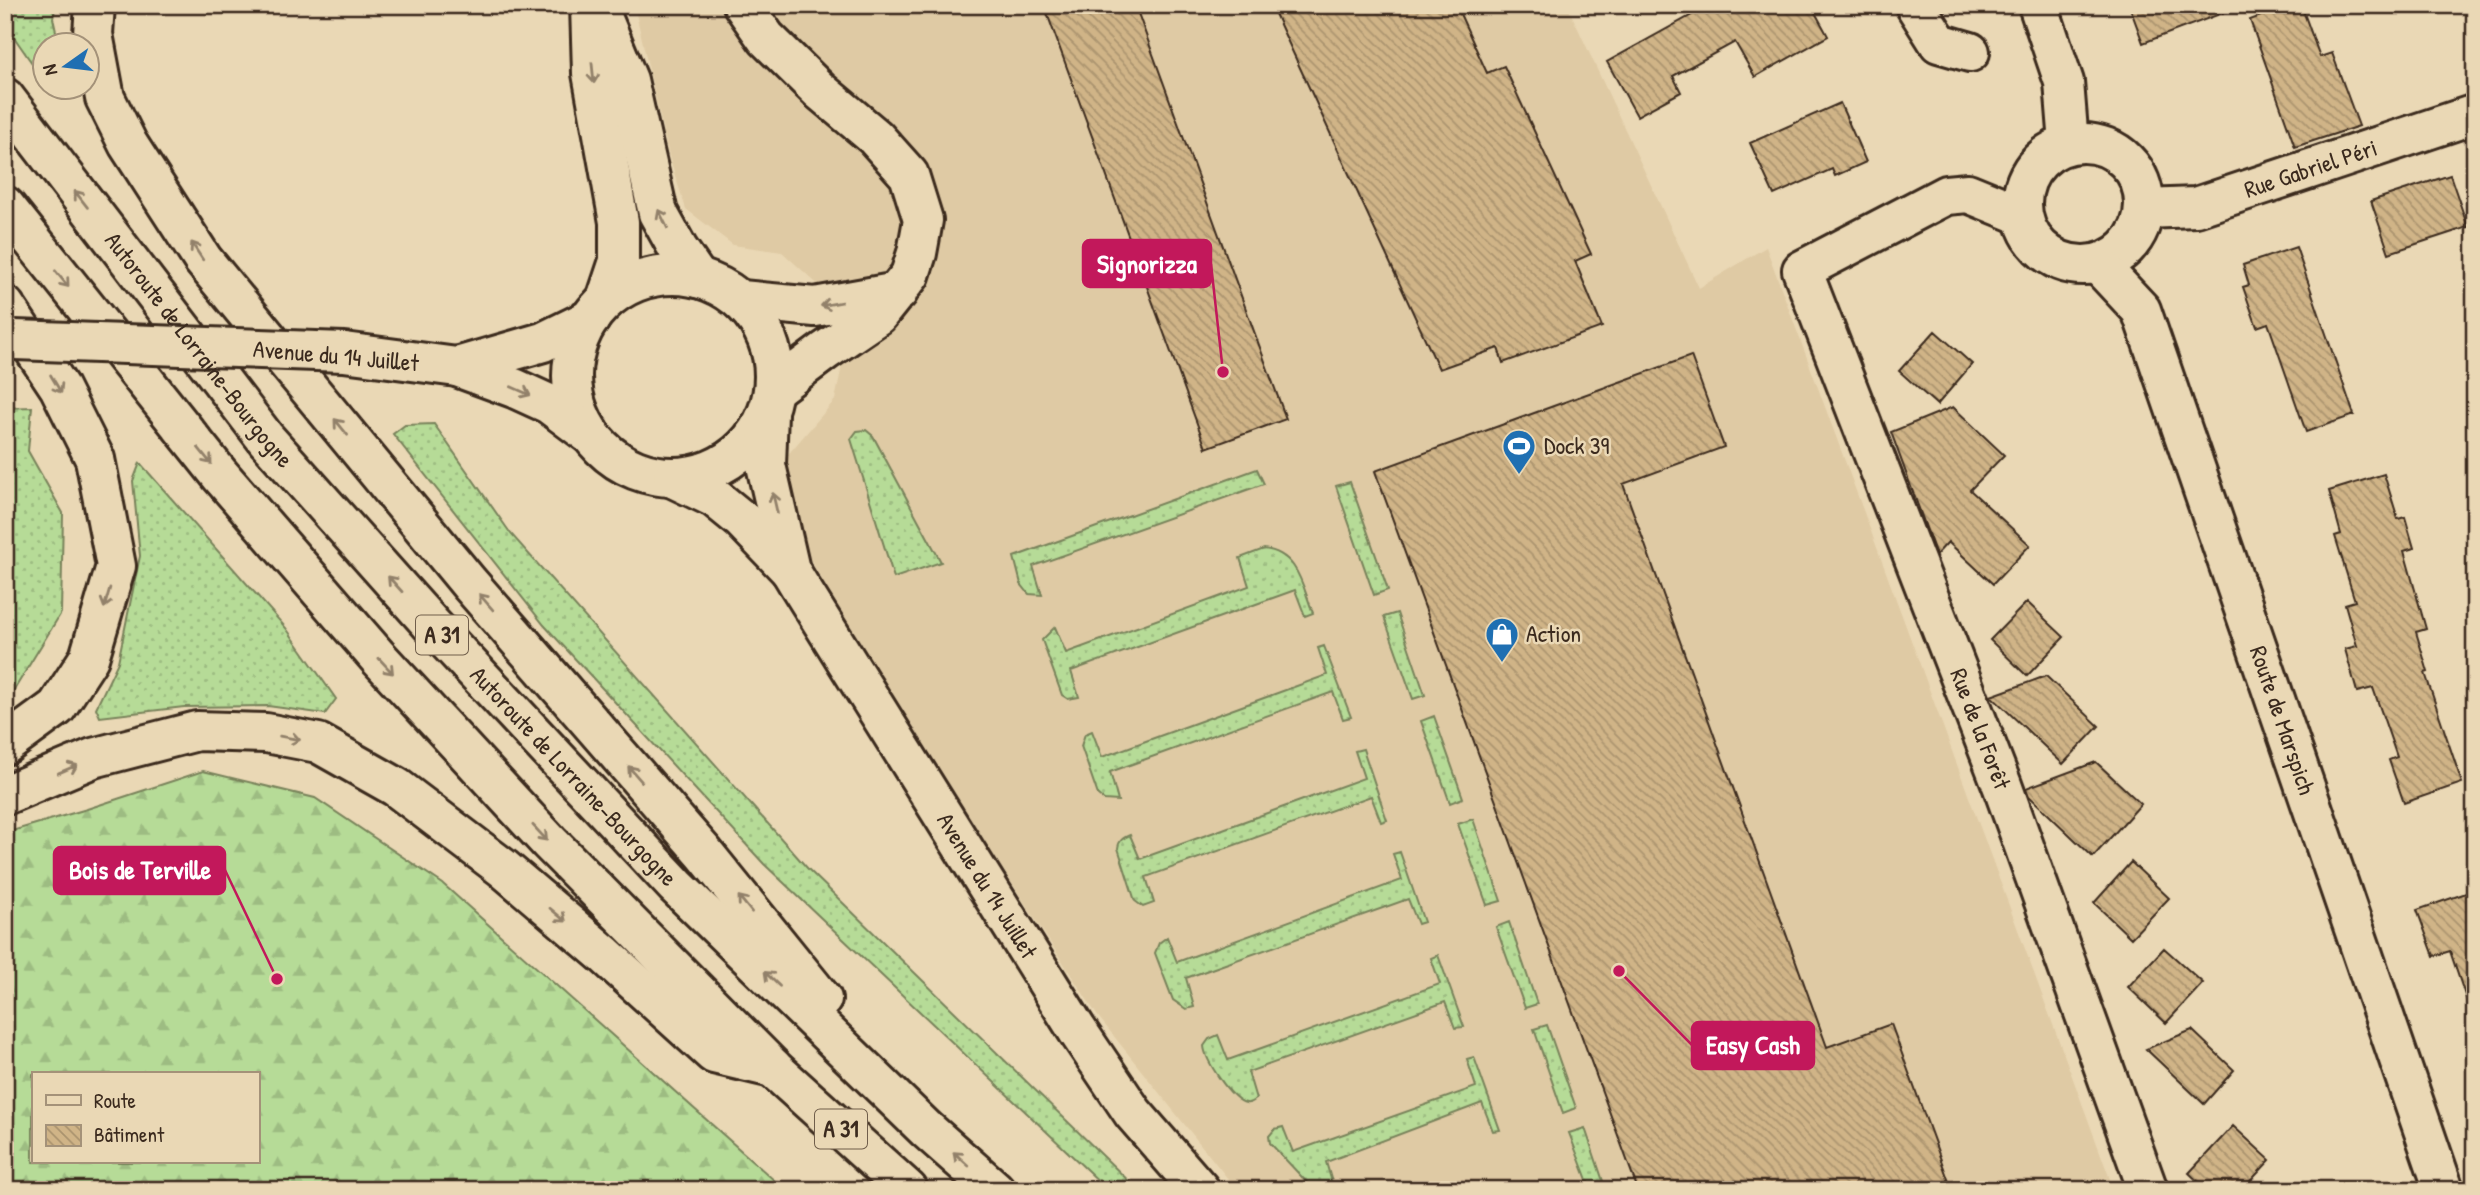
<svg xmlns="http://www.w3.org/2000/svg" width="2480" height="1195" viewBox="0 0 2480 1195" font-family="'Patrick Hand',sans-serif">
	<defs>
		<pattern id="grass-dots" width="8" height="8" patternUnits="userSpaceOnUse" patternTransform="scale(1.75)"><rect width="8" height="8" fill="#b6db97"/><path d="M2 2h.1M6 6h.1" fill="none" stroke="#9dbc82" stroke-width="1.8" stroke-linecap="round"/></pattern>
		<pattern id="forest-firs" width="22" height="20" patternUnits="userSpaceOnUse" patternTransform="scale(1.75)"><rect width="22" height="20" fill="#b6db97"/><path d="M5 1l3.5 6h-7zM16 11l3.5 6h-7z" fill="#9dbc82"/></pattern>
		<pattern id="building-back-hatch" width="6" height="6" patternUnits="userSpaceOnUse" patternTransform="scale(1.75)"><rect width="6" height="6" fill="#d0b487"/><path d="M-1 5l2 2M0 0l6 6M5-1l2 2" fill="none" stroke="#aa936e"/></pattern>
	</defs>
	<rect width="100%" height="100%" fill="#ead8b5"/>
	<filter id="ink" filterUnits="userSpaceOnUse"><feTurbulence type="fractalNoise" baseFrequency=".0143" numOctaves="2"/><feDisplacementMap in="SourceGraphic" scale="14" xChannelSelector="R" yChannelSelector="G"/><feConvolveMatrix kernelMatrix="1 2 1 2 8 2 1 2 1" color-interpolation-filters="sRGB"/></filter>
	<g filter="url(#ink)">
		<path fill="#dfcaa4" d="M634 5H1567L1699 288 1766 247 2114 1190H1237L1097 1015 862 651 783 511 784 459 835 400 844 356 824 290 782 252 733 245 686 209 670 160Z"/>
		<path fill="url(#grass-dots)" stroke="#78825a" stroke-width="2" d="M5 5H56L53 18 59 45 46 46 45 82 5 24Z
			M32 407 28 451 63 513 61 613 11 695 5 698V408Z
			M434 424 511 534 808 869 1138 1190H1108L764 864 544 625 393 434 405 425Z
			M866 430 873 436 941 562 894 578 851 439 857 431Z
			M140 463 286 628 336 699 325 714 268 706 184 707 100 717 96 708 118 662 140 556 133 481Z
			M1257 469 1264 484 1033 566 1042 595 1029 594 1021 584 1014 557Z
			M1350 482 1388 590 1374 595 1336 486Z
			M1264 549C1298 553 1302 585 1313 613L1305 616 1295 590 1071 671 1079 697 1068 699 1062 695 1042 640 1055 627 1066 653 1249 586 1240 558Z
			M1397 613 1425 695 1413 699 1384 617Z
			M1324 646 1351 717 1343 719 1333 692 1110 772 1118 801 1104 800 1098 795 1081 746 1085 734 1092 731 1102 757 1327 675 1318 648Z
			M1434 716 1463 798 1450 803 1421 721Z
			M1363 749 1387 820 1381 822 1371 796 1146 877 1154 903 1143 907 1135 901 1118 848C1119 840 1123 838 1130 835L1140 859 1364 778 1355 751Z
			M1473 819 1501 901 1487 905 1458 824Z
			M1400 852 1424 922 1418 924 1408 899 1186 978 1194 1007 1186 1009 1173 1000 1155 953 1159 943 1167 937 1177 962 1402 880 1393 854Z
			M1509 922 1537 1004 1525 1008 1496 927Z
			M1438 955 1464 1027 1455 1028 1445 1002 1248 1072 1256 1099C1253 1101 1250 1104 1246 1103 1231 1100 1205 1060 1204 1046L1209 1039 1218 1035 1228 1060 1440 984 1431 958Z
			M1547 1025 1576 1108 1563 1113 1534 1029Z
			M1474 1057 1500 1130 1493 1131 1482 1103 1326 1162 1334 1189 1314 1190 1270 1143 1269 1136 1275 1129 1283 1127 1293 1152 1476 1087 1467 1059Z
			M1585 1128 1606 1190H1591L1569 1133Z"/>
		<path fill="url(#forest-firs)" stroke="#78825a" stroke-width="2" fill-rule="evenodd" d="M203 771 315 798 443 884 785 1190H5V833L87 809ZM33 1074H257V1162H33Z"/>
		<path fill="url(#building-back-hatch)" stroke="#3b2a1e" stroke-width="2" d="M1044 5H1135L1286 419 1206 448Z
			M1271 5H1456L1487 73 1504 66 1591 254 1575 261 1602 327 1503 363 1498 348 1439 369Z
			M1710 5H1811L1828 36 1755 77 1735 42 1673 76 1681 92 1637 116 1607 62Z
			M2129 5H2235L2236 8 2143 43Z
			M2290 5H2301L2320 57 2332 53 2359 126 2295 147 2250 20Z
			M1840 103 1866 162 1835 176 1832 169 1774 195 1750 143Z
			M2450 175 2468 227 2389 253 2371 201Z
			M2296 247 2354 415 2306 432 2268 323 2257 327 2243 287 2249 285 2243 265Z
			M1935 331 1972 364 1937 405 1899 371Z
			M1691 356 1724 447 1623 484 1827 1047 1891 1024 1952 1190H1638L1375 471Z
			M1953 407 2004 455 1970 490 2030 545 1993 584 1948 542 1936 555 1891 432Z
			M2384 474 2398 519 2405 517 2414 548 2404 551 2426 629 2416 632 2428 672 2425 673 2462 783 2404 803 2389 760 2397 757 2373 688 2357 692 2345 649 2357 646 2345 604 2355 601 2335 536 2341 534 2329 491Z
			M2027 602 2064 637 2027 676 1990 640Z
			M2046 676 2099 726 2063 764 1991 696Z
			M2096 762 2141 804 2093 857 2029 796 2026 788Z
			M2131 862 2169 898 2131 938 2094 903Z
			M2475 890V1009L2470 1010 2450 951 2434 956 2417 910Z
			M2164 948 2203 983 2166 1023 2128 987Z
			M2192 1030 2234 1070 2204 1104 2146 1049Z
			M2233 1126 2270 1160 2242 1190H2207L2189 1173Z"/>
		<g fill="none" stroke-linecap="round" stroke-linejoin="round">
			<defs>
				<g id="minor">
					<path d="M1915 5 1939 43 1970 52"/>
					<path id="s1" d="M2145 209 2196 207 2475 114"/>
					<path id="s2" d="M2022 215 1968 193 1946 195 1802 270 2002 785 2148 1190"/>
				</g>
				<path id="tertiary" d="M743 5 766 38 819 90 875 137 909 175 923 220 917 253 910 275 878 315 825 351 774 389
					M741 300 815 307 898 292"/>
				<g id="secondary">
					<path d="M2038 5 2064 82 2069 144"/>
					<circle cx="2083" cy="204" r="61"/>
					<path id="s3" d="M2098 264 2141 310 2444 1190"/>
					<circle cx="673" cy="376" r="101"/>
					<path d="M344 352 457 367 514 388 549 404 589 434"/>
					<path d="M457 367 543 342 590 319"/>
					<path id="s4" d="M768 413 766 465 790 570 799 585 1077 1030 1133 1113 1200 1190"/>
					<path d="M673 478 715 498 742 520 790 570"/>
				</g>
				<g id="motorway">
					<path d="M95 5 93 34 105 98 128 144 203 260 469 583 705 854 822 999"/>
					<path d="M590 5 592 73 619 222V261L606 300"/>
					<path d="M599 10 628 80 658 213 678 249 698 278"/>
					<path id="s5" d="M5 98 266 439 431 624 676 886 926 1129 995 1190"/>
					<path d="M5 206 220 475 377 656 549 842 774 1069 908 1190"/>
					<path d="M5 306 59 387 95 459 116 566 89 658 57 707 5 745"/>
					<path d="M5 795 93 758 197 731 266 733 318 743 396 787 503 868 605 955 714 1054 773 1068"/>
				</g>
			</defs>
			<use href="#minor" stroke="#3b2a1e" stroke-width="44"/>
			<use href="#tertiary" stroke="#3b2a1e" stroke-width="44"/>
			<use href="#secondary" stroke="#3b2a1e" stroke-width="44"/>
			<use href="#motorway" stroke="#3b2a1e" stroke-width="44"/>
			<use href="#minor" stroke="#ead8b5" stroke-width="38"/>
			<use href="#tertiary" stroke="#ead8b5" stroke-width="38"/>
			<use href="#secondary" stroke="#ead8b5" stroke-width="38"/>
			<use href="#motorway" stroke="#ead8b5" stroke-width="38"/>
			<defs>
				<path id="secondary-bridge" d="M15 340 344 352"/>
			</defs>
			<use href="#secondary-bridge" stroke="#3b2a1e" stroke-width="44" stroke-linecap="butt"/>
			<use href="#secondary-bridge" stroke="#ead8b5" stroke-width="38"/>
		</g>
		<defs><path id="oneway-shaft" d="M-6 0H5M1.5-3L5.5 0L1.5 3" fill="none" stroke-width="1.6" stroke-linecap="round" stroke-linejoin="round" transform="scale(1.75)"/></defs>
		<g stroke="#92816a">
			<use href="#oneway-shaft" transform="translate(593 73) rotate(84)"/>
			<use href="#oneway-shaft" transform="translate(81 199) rotate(-128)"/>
			<use href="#oneway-shaft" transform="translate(663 219) rotate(-116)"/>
			<use href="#oneway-shaft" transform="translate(197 251) rotate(-123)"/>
			<use href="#oneway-shaft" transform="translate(62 279) rotate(51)"/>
			<use href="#oneway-shaft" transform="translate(831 304) rotate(170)"/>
			<use href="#oneway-shaft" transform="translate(56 384) rotate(59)"/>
			<use href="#oneway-shaft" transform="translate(521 391) rotate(24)"/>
			<use href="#oneway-shaft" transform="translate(341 427) rotate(-129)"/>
			<use href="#oneway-shaft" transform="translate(205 456) rotate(51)"/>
			<use href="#oneway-shaft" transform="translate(775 503) rotate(-103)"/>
			<use href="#oneway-shaft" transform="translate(395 584) rotate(-132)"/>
			<use href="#oneway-shaft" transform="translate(107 598) rotate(106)"/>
			<use href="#oneway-shaft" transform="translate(486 602) rotate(-131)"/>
			<use href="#oneway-shaft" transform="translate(386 666) rotate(47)"/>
			<use href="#oneway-shaft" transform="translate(290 738) rotate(10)"/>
			<use href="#oneway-shaft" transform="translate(68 769) rotate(-23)"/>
			<use href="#oneway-shaft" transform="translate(635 774) rotate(-131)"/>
			<use href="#oneway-shaft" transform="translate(540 833) rotate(47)"/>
			<use href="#oneway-shaft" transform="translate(745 904) rotate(-129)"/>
			<use href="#oneway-shaft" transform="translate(558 915) rotate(40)"/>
			<use href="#oneway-shaft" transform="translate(772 979) rotate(-136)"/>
			<use href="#oneway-shaft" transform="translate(961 1159) rotate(-138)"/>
		</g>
	</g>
	<defs>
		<symbol id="stadium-pin" viewBox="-11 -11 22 30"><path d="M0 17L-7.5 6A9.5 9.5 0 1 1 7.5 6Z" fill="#1f6fb2" stroke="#ead8b5"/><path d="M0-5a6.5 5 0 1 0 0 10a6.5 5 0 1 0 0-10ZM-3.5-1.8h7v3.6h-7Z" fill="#fff"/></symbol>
		<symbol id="shop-pin" viewBox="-11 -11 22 30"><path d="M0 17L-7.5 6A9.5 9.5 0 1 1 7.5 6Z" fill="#1f6fb2" stroke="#ead8b5"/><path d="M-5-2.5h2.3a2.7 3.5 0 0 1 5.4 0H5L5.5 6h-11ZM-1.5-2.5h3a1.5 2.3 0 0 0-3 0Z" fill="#fff"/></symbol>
	</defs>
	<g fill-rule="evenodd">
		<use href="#stadium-pin" x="1500" y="427" width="38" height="52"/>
		<use href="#shop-pin" x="1483" y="615" width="38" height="52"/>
	</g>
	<g text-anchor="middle" stroke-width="5" stroke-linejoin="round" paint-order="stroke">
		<g fill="#ead8b5" stroke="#705e4b" stroke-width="2">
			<rect x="416" y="615.5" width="52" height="39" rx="5"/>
			<rect x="815" y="1109.5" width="52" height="39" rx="5"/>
		</g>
		<g font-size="23" font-weight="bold" fill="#3b2a1e">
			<text x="442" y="643">A 31</text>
			<text x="841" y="1137">A 31</text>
		</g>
		<g font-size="24" fill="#3b2a1e" stroke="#ead8b5">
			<text dy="8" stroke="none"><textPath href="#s1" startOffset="172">Rue Gabriel Péri</textPath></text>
			<text dy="8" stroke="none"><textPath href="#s5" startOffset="318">Autoroute de Lorraine-Bourgogne</textPath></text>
			<text transform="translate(336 356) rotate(5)" y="8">Avenue du 14 Juillet</text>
			<text dy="8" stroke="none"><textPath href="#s3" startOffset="497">Route de Marspich</textPath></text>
			<text dy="8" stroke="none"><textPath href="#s2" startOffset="735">Rue de la Forêt</textPath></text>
			<text dy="8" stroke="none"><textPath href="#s5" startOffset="886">Autoroute de Lorraine-Bourgogne</textPath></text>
			<text dy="8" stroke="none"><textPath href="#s4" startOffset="532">Avenue du 14 Juillet</textPath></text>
		</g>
		<g font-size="24" fill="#3b2a1e" stroke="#ead8b5" text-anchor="start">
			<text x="1544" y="454">Dock 39</text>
			<text x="1526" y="642">Action</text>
		</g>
	</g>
	<path fill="none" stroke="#c2185b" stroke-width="2.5" d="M1223 372L1211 264M277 979L225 870M1619 971L1692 1045"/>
	<g fill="#c2185b" stroke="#ead8b5" stroke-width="2.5">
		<circle cx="1223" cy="372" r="7"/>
		<circle cx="277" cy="979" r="7"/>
		<circle cx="1619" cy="971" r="7"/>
	</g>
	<g fill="#c2185b" stroke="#c2185b" stroke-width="2.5">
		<rect x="1083" y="240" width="128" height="47" rx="7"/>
		<rect x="54" y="847" width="171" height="47" rx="7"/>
		<rect x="1692" y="1022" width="122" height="47" rx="7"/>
	</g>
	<g font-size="26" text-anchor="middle" font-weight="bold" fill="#fff">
		<text x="1147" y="273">Signorizza</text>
		<text x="140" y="879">Bois de Terville</text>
		<text x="1753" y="1054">Easy Cash</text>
	</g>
	<rect width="2480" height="1195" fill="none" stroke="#ead8b5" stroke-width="28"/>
	<rect x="14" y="14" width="2452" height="1167" fill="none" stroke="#3b2a1e" stroke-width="2.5" filter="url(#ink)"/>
	<rect x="32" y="1072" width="228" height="91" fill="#ead8b5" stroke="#a49279" stroke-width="2"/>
	<rect x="46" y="1095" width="35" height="10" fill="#ead8b5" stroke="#a49279" stroke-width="2"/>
	<text x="94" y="1108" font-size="21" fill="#3b2a1e">Route</text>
	<rect x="46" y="1125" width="35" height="21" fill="url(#building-back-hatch)" stroke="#a49279" stroke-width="2"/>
	<text x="94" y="1142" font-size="21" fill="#3b2a1e">Bâtiment</text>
	<g transform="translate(66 66) rotate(256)"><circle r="33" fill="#ead8b5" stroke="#a49279" stroke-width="2"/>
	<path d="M0-5L12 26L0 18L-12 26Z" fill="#1f6fb2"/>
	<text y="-10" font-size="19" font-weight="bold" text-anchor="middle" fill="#3b2a1e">N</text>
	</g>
</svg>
